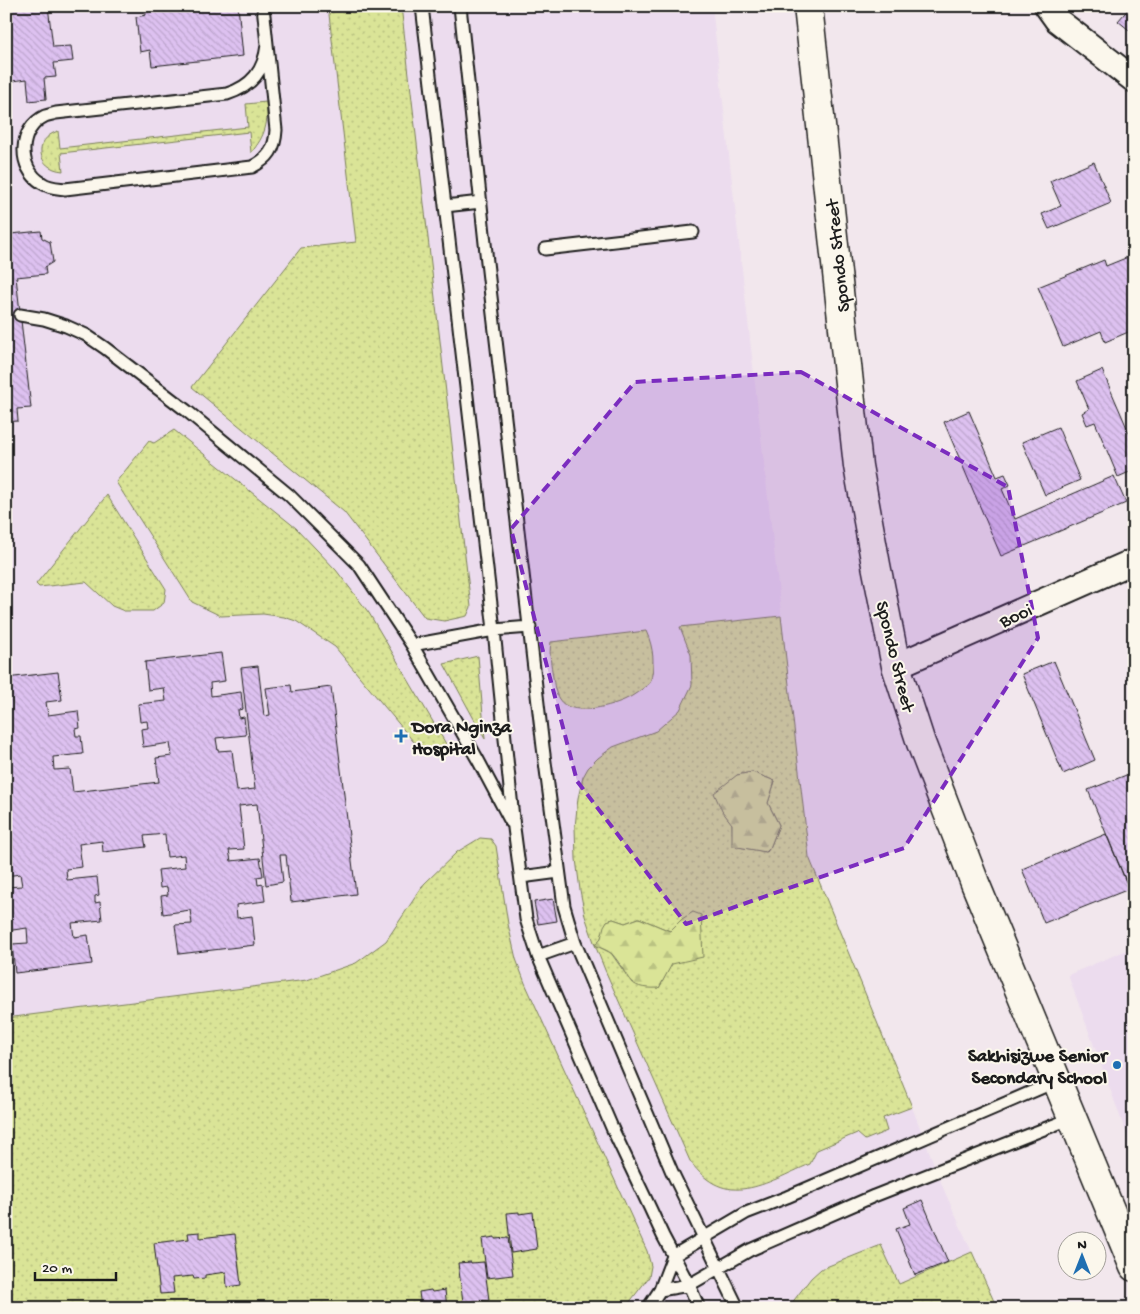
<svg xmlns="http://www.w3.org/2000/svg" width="1140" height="1314" viewBox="0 0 1140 1314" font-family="'Gochi Hand',sans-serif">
	<defs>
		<pattern id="grass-dots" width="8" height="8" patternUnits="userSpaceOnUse" patternTransform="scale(1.25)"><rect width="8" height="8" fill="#dae497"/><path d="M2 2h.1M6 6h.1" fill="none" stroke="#bac382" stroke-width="1.8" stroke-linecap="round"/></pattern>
		<pattern id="forest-firs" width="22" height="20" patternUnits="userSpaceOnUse" patternTransform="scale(1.25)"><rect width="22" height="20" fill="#dae497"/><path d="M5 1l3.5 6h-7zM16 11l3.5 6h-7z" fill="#bac382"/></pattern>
		<pattern id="building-back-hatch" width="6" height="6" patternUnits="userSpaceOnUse" patternTransform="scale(1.25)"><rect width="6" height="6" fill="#ddc1f0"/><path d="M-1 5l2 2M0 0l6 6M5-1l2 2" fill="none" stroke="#bda5cd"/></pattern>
	</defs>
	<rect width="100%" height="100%" fill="#f2e7ed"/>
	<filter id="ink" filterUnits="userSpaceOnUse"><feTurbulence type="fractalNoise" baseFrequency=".02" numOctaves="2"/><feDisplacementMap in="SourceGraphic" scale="10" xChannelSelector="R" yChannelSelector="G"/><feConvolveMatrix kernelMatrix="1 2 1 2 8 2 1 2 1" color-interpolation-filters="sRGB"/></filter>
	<g filter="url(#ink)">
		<path fill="#ecdcee" d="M6 6H712L809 857 912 1107 944 1190 997 1308H6Z
			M1134 947V1154L1068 975Z"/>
		<path fill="url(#grass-dots)" stroke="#7b805a" fill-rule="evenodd" d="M328 6H401L471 607 467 616 444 621 425 618 344 512 192 387 301 248 356 242Z
			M266 102C269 123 265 136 251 153L249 132 61 153 63 171C36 169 33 139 58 131L60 148 248 127 246 104Z
			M174 430 296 528 336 570 369 613 449 749 430 751 413 741 335 647 296 621 284 617 263 614 221 616 192 602 116 482 149 441 154 443Z
			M107 495 166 589 164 603 153 611H124L112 606 86 582 39 587 36 584Z
			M781 616 809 857 912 1107 883 1118 887 1131 865 1140 857 1133 817 1150 810 1164C765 1183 726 1211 690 1161L605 970 595 945 585 916 580 890 576 859 575 827 578 798 583 777 588 768 598 758 613 747 656 731 680 710 692 685 691 655 680 627ZM752 772 775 781 768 803 779 825 770 848 767 852 733 846 732 824 737 775ZM639 918 670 931 682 919 672 963 659 988 632 983 611 953 595 945 601 938 607 921 613 919 625 923Z
			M646 631C654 648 655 666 650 683 642 689 634 696 624 700 608 707 570 717 559 699 555 693 554 684 553 677 551 663 549 656 551 642Z
			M478 656 485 739 444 664Z
			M480 838 491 839 496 846 508 924 516 959 525 983 647 1251 651 1266 649 1277 625 1308H6V1018L307 980 356 963 386 941 424 884 457 852Z
			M881 1245 899 1284 972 1252 997 1308H788L811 1278 821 1269Z"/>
		<path fill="url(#forest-firs)" stroke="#7b805a" d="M752 772 775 781 768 803 779 825 770 848 766 852 732 846V824L722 811 714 793 737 775Z
			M693 912 701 915 703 957 672 964 659 988C624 990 631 975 612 954 608 950 600 948 595 945L601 938 604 926 607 921 613 919 625 923 639 918 670 931 682 919Z"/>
		<path fill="url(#building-back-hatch)" stroke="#1c1c1c" d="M6 6H48L53 47 71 46 73 61 54 63 56 77 44 78 46 99 29 101 27 79 6 82Z
			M145 6H238L243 56 152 66 150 50 140 52 136 17 146 15Z
			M1131 6H1134V34L1118 21Z
			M1094 162 1111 203 1049 229 1042 214 1061 206 1050 181Z
			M6 191 11 234 41 231 42 238 50 242 53 262 45 267 46 274 16 277 31 408 17 409 18 421 6 422Z
			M1133 255 1134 317 1129 319 1133 330 1105 342 1101 331 1063 347 1038 287 1104 260 1106 266Z
			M1102 370 1134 444V470L1118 477 1095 422 1087 425 1082 413 1089 409 1077 381Z
			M969 411 997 477 1005 474 1010 485 1002 489 1015 519 1114 476 1126 503 1001 556 944 422Z
			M1058 427 1080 480 1045 495 1022 442Z
			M221 653 225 681 210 683 211 696 241 692 243 709 238 710 239 718 244 717 246 735 216 738 218 751 232 750 237 791 255 789 241 668 258 666 264 716 270 715 266 688 291 685 292 692 331 687 356 894 291 902 286 855H280L283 882 266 885 257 804 239 806 244 849 229 850 231 861 260 858 263 876 257 877 258 885 263 884 265 901 236 905 237 918 252 916 255 945 179 954 175 925 192 924 190 910 163 914 161 896 168 895 167 887 160 888 158 870 185 867 184 855 167 857 165 834 144 836 146 847 103 852 102 841 79 844 82 867 66 869 67 880 97 877 99 895 95 896V903L100 902 102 920 72 923 74 937 88 935 92 964 15 973 12 944 28 943 27 928 6 931V887L22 886 20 874 6 876V776L9 775 7 762H6V678L58 672 62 700 46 702 48 715 78 711 80 728 75 729 76 736H81L83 754 53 757 54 770 70 769 73 792 159 782 156 758 172 756 170 743 143 747 141 729 148 728 147 721 140 722 138 704 166 701 164 688 148 690 145 662Z
			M1054 661 1095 760 1063 774 1022 674Z
			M1134 772V878L1126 881 1088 790Z
			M1106 834 1129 889 1044 923 1022 869Z
			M553 899 557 921 538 924 534 902Z
			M922 1200 948 1262 915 1275 896 1229 910 1224 904 1208Z
			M519 1212V1214L533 1212 537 1249 511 1253 507 1213Z
			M200 1232V1238L235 1234 241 1285 227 1287 226 1272 205 1275V1278L194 1279 193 1276 172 1278 174 1293 160 1294 154 1243 189 1239 188 1233Z
			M495 1237V1239L508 1238 513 1275 487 1278 482 1239Z
			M471 1262V1263L484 1262 489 1300 463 1302 458 1263Z
			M431 1290 432 1292 445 1290 447 1308H421L419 1292Z"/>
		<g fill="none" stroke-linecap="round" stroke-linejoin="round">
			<defs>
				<path id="service" d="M263 6 276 130C275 149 269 158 252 167L65 189C57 188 49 188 42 183 17 168 18 129 45 116 48 115 53 114 56 113L227 94C252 86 264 71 267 45
					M422 6 494 630 514 828 526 919 538 956 613 1130 650 1208 663 1236 689 1285 699 1308
					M460 6 487 262 543 747 564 906 575 943 672 1172 738 1308
					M445 206 481 202
					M545 249 693 232
					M20 315 44 319 66 326 86 335 105 348 187 411 289 495 359 565 412 645 478 760 511 822
					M412 645 494 630 530 627
					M521 877 559 872
					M538 956 575 943
					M660 1290 689 1285 750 1250 874 1196 1072 1118
					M648 1308 660 1290 673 1256 746 1213 787 1197 1057 1081"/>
				<path id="minor" d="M1047 6 1057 20 1134 80
					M896 666 1134 561"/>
				<path id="secondary" d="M808 6 858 466 876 565 896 666 921 743 975 883 1134 1267"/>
			</defs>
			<use href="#service" stroke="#1c1c1c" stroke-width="15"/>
			<use href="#minor" stroke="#1c1c1c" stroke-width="28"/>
			<use href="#secondary" stroke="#1c1c1c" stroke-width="31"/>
			<use href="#service" stroke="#fbf7ec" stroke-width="11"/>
			<use href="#minor" stroke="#fbf7ec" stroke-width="24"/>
			<use href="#secondary" stroke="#fbf7ec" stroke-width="28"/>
		</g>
	</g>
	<path fill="#7b2cbf" fill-opacity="0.2" stroke="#7b2cbf" stroke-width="4" stroke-dasharray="10 6" stroke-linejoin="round" d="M801 372 1008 487 1038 638 904 848 686 924 577 781 511 529 635 382Z"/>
	<g fill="#1f6fb2" stroke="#fbf7ec" stroke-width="2">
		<path d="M398.5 728.5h5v5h5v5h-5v5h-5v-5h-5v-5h5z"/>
		<circle cx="1117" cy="1065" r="5"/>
	</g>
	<g text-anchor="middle" stroke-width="4" stroke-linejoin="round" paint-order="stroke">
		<g font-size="19" fill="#1c1c1c" stroke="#fbf7ec">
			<text transform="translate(836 256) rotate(-96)" y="7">Spondo Street</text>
			<text transform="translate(1015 614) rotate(-24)" y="7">Booi</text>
			<text transform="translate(897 656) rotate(76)" y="7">Spondo Street</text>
		</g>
		<g font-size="19" font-weight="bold" fill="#1c1c1c" stroke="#fbf7ec" text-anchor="start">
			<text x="412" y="732">Dora Nginza<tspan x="412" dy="22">Hospital</tspan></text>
			<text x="1107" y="1061" text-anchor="end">Sakhisizwe Senior<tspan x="1107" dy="22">Secondary School</tspan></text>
		</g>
	</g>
	<rect width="1140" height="1314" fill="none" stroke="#fbf7ec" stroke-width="25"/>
	<rect x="12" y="12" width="1115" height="1289" fill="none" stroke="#1c1c1c" stroke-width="2" filter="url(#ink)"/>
	<g transform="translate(1082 1256)"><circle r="24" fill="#fbf7ec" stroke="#a29f99"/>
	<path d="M0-4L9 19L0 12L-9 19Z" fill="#1f6fb2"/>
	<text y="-8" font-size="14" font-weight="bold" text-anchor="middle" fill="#1c1c1c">N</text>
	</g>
	<path d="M35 1272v8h81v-8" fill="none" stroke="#1c1c1c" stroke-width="2.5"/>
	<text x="42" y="1272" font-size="15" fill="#1c1c1c" stroke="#fbf7ec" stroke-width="4" paint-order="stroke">20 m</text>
</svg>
